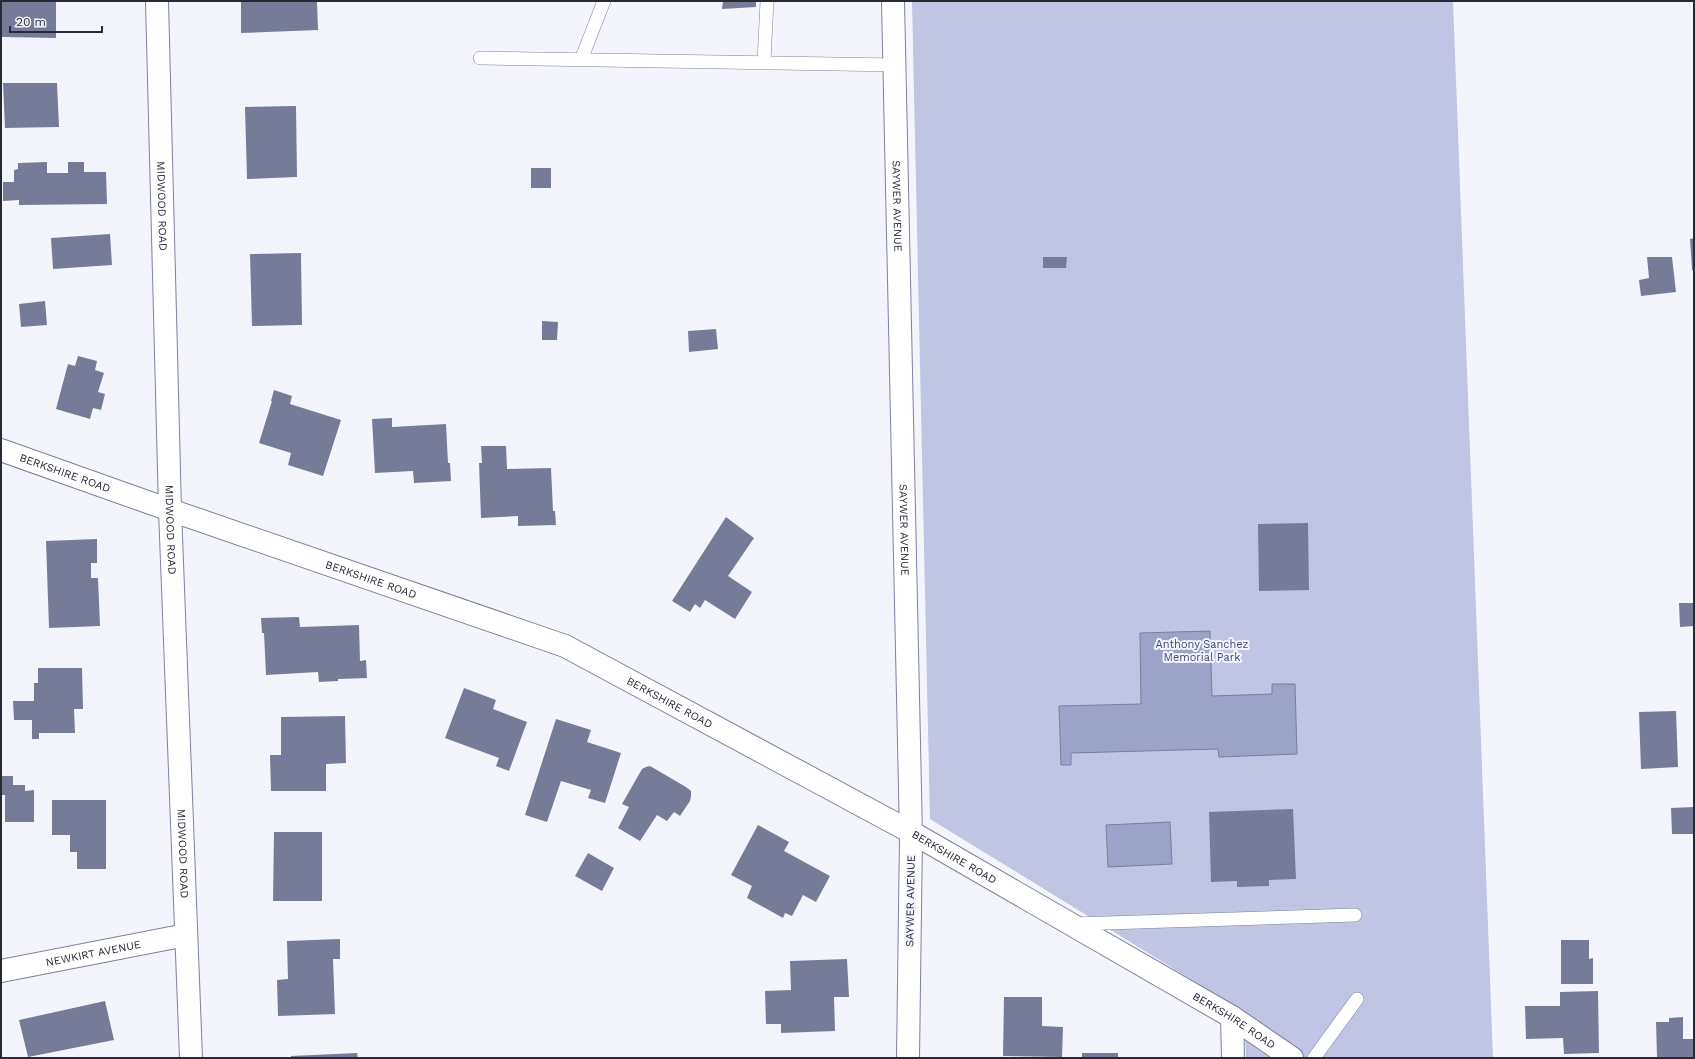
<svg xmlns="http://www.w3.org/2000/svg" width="1695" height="1059" viewBox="0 0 1695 1059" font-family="'Work Sans',sans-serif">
	<rect width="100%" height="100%" fill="#f4f5fc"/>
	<path fill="#bfc5e2" d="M912 1H1453L1493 1058H1246L1244 1012 930 819Z"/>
	<path fill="#9ca3c8" stroke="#797e9c" d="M1210 631 1212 696 1272 694V684H1295L1297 754 1219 757 1218 749 1071 753V765H1061L1059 706 1141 704 1140 633Z
		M1170 822 1172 864 1108 867 1106 825Z"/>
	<path fill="#767c98" d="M1 1H56V38L2 37Z
		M241 1H317L318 30 241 33Z
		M723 1H756V7L722 9Z
		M3 83H57L59 127 5 128Z
		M296 106 297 177 247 179 245 107Z
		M47 162V173H68V162H84V172H106L107 204 19 205V200L3 201V182H14V170L18 169V163Z
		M531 168H551V188H531Z
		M110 234 112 265 53 269 51 238Z
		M1694 238V270H1692L1690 239Z
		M301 253 302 325 252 326 250 254Z
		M1043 257H1067L1066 268H1043Z
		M1647 257H1672L1676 292 1641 296 1639 280 1649 278Z
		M45 301 47 325 21 327 19 304Z
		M542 321 558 322 557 340H542Z
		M716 329 718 349 689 352 688 331Z
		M78 356 97 361 95 370 104 373 98 392 105 394 101 410 93 408 90 419 56 409 68 364 75 366Z
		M274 390 292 396 290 404 341 420 323 476 288 465 291 453 259 443 272 401H271Z
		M392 418V427L446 424 448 463H450L451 481 414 483 413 471 375 473 372 419Z
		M481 446H506L507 469 551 468 553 511H555L556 525 518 526V516L481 518 479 463H482Z
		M726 517 754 538 728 576 752 592 735 619 705 600 700 608 695 604 690 612 672 601Z
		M1308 523 1309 590 1259 591 1258 524Z
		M97 539V563H91V578H98L100 626 49 628 46 541Z
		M1679 603H1694V626L1680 627Z
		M299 617 300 627 359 625 360 661 366 660 367 678 338 679V681L319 682 318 672 266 675 264 633H262L261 618Z
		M38 668H82L83 709H74L75 733H39V739H32V720H14L13 701H34V683H38Z
		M464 688 496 700 493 709 527 722 509 771 496 766 499 758 445 738Z
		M1676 711 1678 767 1641 769 1639 712Z
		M345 716 346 763 326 764V791H271L270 755H281V717Z
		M556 719 591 730 587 742 621 753 605 803 588 798 591 790 561 781 547 822 525 815Z
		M650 766 686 787 691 791V796L690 801 680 816 674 812 667 821 657 815 640 841 618 828 629 807 622 804 642 769 646 767Z
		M1 776H13V785H25V791L34 790V822H5V795H1Z
		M52 800H106V869H77V852H70V835H52Z
		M1694 807V834H1672L1671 808Z
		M1293 809 1296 879 1269 880V886L1237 887V881L1211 882 1209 812Z
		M758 825 789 842 784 851 830 876 816 902 803 895 792 916 785 913 783 918 747 898 752 886 731 875Z
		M274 832H322V901H273Z
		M588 853 614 868 602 891 575 876Z
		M340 939V959H333L335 1014 278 1016 277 980 288 979 287 941Z
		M1561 940H1589V959L1593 958V984H1561Z
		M847 959 849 997H834L835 1031 781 1033V1024H766L765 991 791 990 790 961Z
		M1598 991 1599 1053 1564 1054 1563 1038 1526 1039 1525 1006H1560V992Z
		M1004 997H1042V1026L1063 1027 1062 1057 1003 1056Z
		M105 1001 114 1040 28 1057 19 1020Z
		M1683 1017V1039H1694V1058H1657L1656 1022H1669V1018Z
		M357 1053 358 1058H291V1056Z
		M1082 1053H1118V1058H1082Z"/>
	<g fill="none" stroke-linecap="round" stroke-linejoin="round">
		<defs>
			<path id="lane" d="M480 58 895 65
				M581 60 604 1
				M764 62 767 1
				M1075 924 1355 915
				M1314 1058 1357 999"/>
			<g id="street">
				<path id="s1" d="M157 1 170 510 191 1058"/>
				<path id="s2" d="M893 1 911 836 908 1058"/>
				<path id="s3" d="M1 450 170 510 565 646 911 832 1232 1017 1292 1058"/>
				<path id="s4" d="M1 971 186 935"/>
				<path d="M1232 1017 1233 1058"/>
			</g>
		</defs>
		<use href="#lane" stroke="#7b819e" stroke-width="14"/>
		<use href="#street" stroke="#7b819e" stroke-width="24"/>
		<use href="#lane" stroke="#fff" stroke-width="13"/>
		<use href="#street" stroke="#fff" stroke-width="22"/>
	</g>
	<g text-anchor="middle" stroke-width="4" stroke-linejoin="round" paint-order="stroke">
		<g font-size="11" fill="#272935" stroke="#f4f5fc">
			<text dy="4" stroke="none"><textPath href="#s1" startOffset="205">MIDWOOD ROAD</textPath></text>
			<text dy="4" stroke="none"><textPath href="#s2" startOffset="205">SAYWER AVENUE</textPath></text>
			<text dy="4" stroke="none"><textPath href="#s3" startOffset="68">BERKSHIRE ROAD</textPath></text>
			<text dy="4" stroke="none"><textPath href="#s2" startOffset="529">SAYWER AVENUE</textPath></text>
			<text dy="4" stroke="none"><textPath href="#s1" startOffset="529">MIDWOOD ROAD</textPath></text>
			<text dy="4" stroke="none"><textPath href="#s3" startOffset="392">BERKSHIRE ROAD</textPath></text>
			<text dy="4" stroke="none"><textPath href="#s3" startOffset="716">BERKSHIRE ROAD</textPath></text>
			<text dy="4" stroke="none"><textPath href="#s1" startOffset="853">MIDWOOD ROAD</textPath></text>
			<text dy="4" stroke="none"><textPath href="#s3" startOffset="1040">BERKSHIRE ROAD</textPath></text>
			<text transform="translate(910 901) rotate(-89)" y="4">SAYWER AVENUE</text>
			<text dy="4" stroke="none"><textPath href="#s4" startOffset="94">NEWKIRT AVENUE</textPath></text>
			<text dy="4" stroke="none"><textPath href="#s3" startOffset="1364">BERKSHIRE ROAD</textPath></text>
		</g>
		<g font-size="11" fill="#41477a" stroke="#f4f5fc">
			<text x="1202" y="648">Anthony Sanchez<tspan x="1202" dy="13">Memorial Park</tspan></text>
		</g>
	</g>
	<rect width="1695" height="1059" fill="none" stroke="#272935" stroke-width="4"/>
	<path d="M10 26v6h92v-6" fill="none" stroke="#272935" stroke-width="2"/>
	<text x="16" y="26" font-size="12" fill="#272935" stroke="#f4f5fc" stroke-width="3" paint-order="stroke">20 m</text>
</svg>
